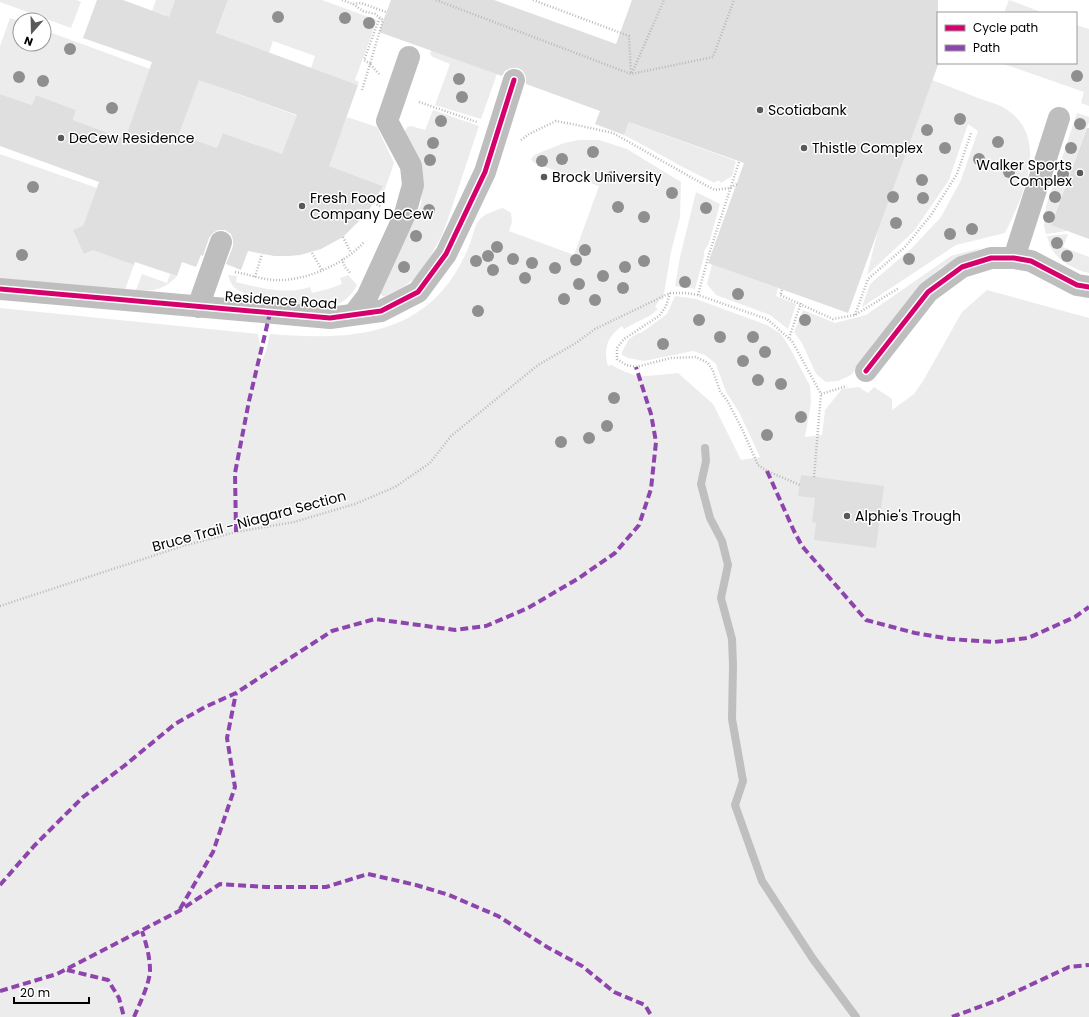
<svg xmlns="http://www.w3.org/2000/svg" width="1089" height="1017" viewBox="0 0 1089 1017" font-family="Poppins,sans-serif">
	<rect width="100%" height="100%" fill="#fff"/>
	<path fill="#ececec" d="M0 0H77L81 2 71 28 0 2Z
		M156 0H175L168 20 164 18 165 15 152 11Z
		M228 0H322L377 20 355 80 359 82 358 85 311 68 315 56 273 41 269 53 215 37Z
		M1009 0 1044 13H1004Z
		M10 18 20 21V44H44V30L150 69 125 139 73 120 76 110 36 95 32 105 0 94V46Z
		M1076 25 1089 29V106L1081 103 1084 92 1001 63H1076Z
		M431 50 497 74 481 119 435 105 450 64 433 57 430 54Z
		M185 70 205 82 341 132 347 117 377 127 394 163 384 192 380 191 381 185 284 150 277 169 260 146 223 133 217 148 179 134 196 86Z
		M932 80C948 86 963 92 978 98 985 101 994 103 1001 106 1052 133 1024 195 1005 233L956 245 862 307 870 284 912 248 941 217 961 180 978 131 968 124 949 180 914 231 867 275 878 230Z
		M433 110 479 126 448 219 442 235 429 259 415 278 403 287 385 296H382L380 293 409 228 416 217 421 204 422 191 405 131 407 127 411 126 425 130Z
		M1077 113 1089 117V122L1051 224 1067 231 1046 234 1044 226 1046 206Z
		M629 122 736 161 732 176 721 183 720 181H716L715 183C684 169 655 151 624 135Z
		M579 140H599L627 149 681 182 680 217 671 252 663 300 660 299 655 307 658 309 651 315 624 329 622 326C607 337 603 349 608 366L612 365C616 368 634 376 639 376 651 376 665 374 678 373L713 404 741 460 760 457 739 412 726 392 716 364 705 355 693 351 644 361 628 358 622 355V352L629 339 638 333H641L667 314 675 296 696 299 767 325 781 334 790 348 810 386 811 403 805 437 822 435 825 410 842 389 859 387 868 393 874 387 892 399V410L914 394 923 381 962 312 987 290 1089 318V1017H0V308L258 334 261 351 256 366 259 368 266 351 270 334C344 340 420 339 460 265 463 259 467 252 469 246 473 237 474 224 481 218 487 213 496 210 503 208L511 213 512 222 509 231 574 255 599 186 534 163 531 159 534 155 564 143Z
		M0 154 97 188 83 226 84 254 93 249 134 265 125 290 0 278Z
		M696 192 720 204 709 243 704 251V256L695 289 675 286 680 257Z
		M1068 234 1063 247 1089 257V273C1074 270 1057 260 1050 246 1049 243 1048 239 1047 236Z
		M981 248 941 268 926 281 851 375 838 381 826 382 816 374 802 343 794 332 803 310 835 323 866 315 951 256Z
		M712 264 778 288 776 296 796 304 788 329 770 315 716 295 707 284Z
		M142 274 167 283 170 274 177 276C165 289 154 292 136 290Z
		M228 275 237 276 236 282C260 288 286 295 310 287L312 293 328 289 342 284 340 278 348 275 357 285C352 295 343 304 331 306 315 310 252 299 238 290 232 287 230 281 228 275Z"/>
	<g fill="none" stroke-linecap="round" stroke-linejoin="round">
		<path stroke="#bfbfbf" stroke-width="8" d="M705 448 706 461 701 484 710 518 722 541 728 565 721 598 732 639 733 665 732 719 743 781 735 805 762 881 813 959 856 1017"/>
	</g>
	<path fill="#dfdfdf" fill-rule="evenodd" d="M97 0H123L169 17 175 0H228L216 33 358 85 329 166 383 186 368 212 343 237 321 249 300 255 289 256H274L248 251 241 270 226 264 233 246V240L231 234 225 230H218L213 233 209 238 203 256 201 255 196 267 182 262 177 276 135 262 134 265 93 250 84 254 73 230 83 226 99 182 0 146V94L32 105 36 95 76 110 73 120 125 139 152 62 83 38ZM199 80 297 115 282 154 223 133 217 148 179 134Z
		M391 0H494L616 44 632 0H938V65L848 313 708 263 744 163 629 122 624 135 595 124 600 111 526 84V77L523 71 518 68H511L505 71 502 76 379 32Z
		M1087 128H1089V239L1051 225Z
		M801 475 884 486 876 548 814 540 816 523 812 522 815 498 798 496Z"/>
	<g fill="none" stroke-linecap="round" stroke-linejoin="round">
		<path stroke="#b9b9b9" stroke-width="2.5" stroke-dasharray="1 2" stroke-linecap="butt" d="M342 0 353 4 361 3 386 12
			M436 0 631 74 713 57 734 0
			M533 0 629 36 631 74
			M353 4 363 11 375 14 383 20 370 64 379 74
			M632 73 664 0
			M362 90 370 64 364 60 380 17
			M419 102 477 122
			M521 140 529 134 556 121 572 124 613 133 694 179 715 190 730 188 737 184
			M374 203 382 207
			M343 237 351 253
			M312 253 322 270
			M342 259 345 267 351 274
			M235 272C248 274 260 279 274 280 304 282 345 264 364 242
			M255 277 262 254
			M782 290 780 295 833 319 855 315 899 288
			M670 293 666 306 659 316 624 339 617 348V359L626 365 636 367 671 358 696 357 708 363 713 371 720 391 728 402 742 429 758 465 767 471 800 485
			M698 295 709 254 739 162
			M855 315 868 279 905 247 931 215 957 174 971 133
			M789 338 801 303
			M821 394 847 386
			M814 477 821 394
			M0 606 183 546 236 532 294 522 355 504 395 487 430 463 451 436 538 365 576 343 595 329 670 293H686L698 295 767 319 792 341 821 394"/>
		<path stroke="#bebebe" stroke-width="22" d="M1014 258 1059 118
			M0 289 330 318 381 311 418 292 446 254 485 172 514 80
			M198 307 221 242
			M353 315 367 297 405 214 413 185 411 166 387 121 409 57
			M866 371 928 292 962 267 991 258H1014L1031 261 1077 285 1089 287"/>
		<path stroke="#8e44ad" stroke-width="4" stroke-dasharray="8 4" stroke-linecap="butt" d="M767 471 794 531 802 546 866 620 915 633 950 639 994 642 1028 638 1075 617 1089 607
			M236 532 235 473 249 401 270 313
			M0 885 34 846 83 797 124 766 175 724 205 707 236 693 332 631 375 619 455 630 486 626 528 608 579 578 615 553 639 525 651 489 656 442 651 414 636 367
			M180 909 213 852 235 787 227 738 236 693
			M67 970 108 980 119 998 124 1017
			M0 991 57 974 179 911 220 884 266 887H326L368 874 416 885 449 895 498 916 547 947 582 966 614 992 645 1005 652 1017
			M134 1017C139 1005 150 983 150 970 150 957 146 943 142 931
			M952 1017 998 1000 1069 967 1089 965"/>
		<defs>
			<path id="cycleway" d="M0 289 330 318 381 311 418 292 446 254 485 172 514 80
				M866 371 928 292 962 267 991 258H1014L1031 261 1077 285 1089 287"/>
		</defs>
		<use href="#cycleway" stroke="#fff" stroke-width="8"/>
		<use href="#cycleway" stroke="#d6006c" stroke-width="5"/>
	</g>
	<g fill="#8f8f8f">
		<circle cx="278" cy="17" r="6"/>
		<circle cx="345" cy="18" r="6"/>
		<circle cx="369" cy="23" r="6"/>
		<circle cx="70" cy="49" r="6"/>
		<circle cx="1077" cy="76" r="6"/>
		<circle cx="19" cy="77" r="6"/>
		<circle cx="459" cy="79" r="6"/>
		<circle cx="43" cy="81" r="6"/>
		<circle cx="462" cy="97" r="6"/>
		<circle cx="112" cy="108" r="6"/>
		<circle cx="960" cy="119" r="6"/>
		<circle cx="441" cy="121" r="6"/>
		<circle cx="1080" cy="124" r="6"/>
		<circle cx="927" cy="130" r="6"/>
		<circle cx="998" cy="142" r="6"/>
		<circle cx="433" cy="143" r="6"/>
		<circle cx="945" cy="148" r="6"/>
		<circle cx="1071" cy="148" r="6"/>
		<circle cx="593" cy="152" r="6"/>
		<circle cx="562" cy="159" r="6"/>
		<circle cx="979" cy="159" r="6"/>
		<circle cx="430" cy="160" r="6"/>
		<circle cx="542" cy="161" r="6"/>
		<circle cx="1009" cy="172" r="6"/>
		<circle cx="1063" cy="174" r="6"/>
		<circle cx="612" cy="177" r="6"/>
		<circle cx="922" cy="180" r="6"/>
		<circle cx="33" cy="187" r="6"/>
		<circle cx="672" cy="193" r="6"/>
		<circle cx="893" cy="197" r="6"/>
		<circle cx="1055" cy="197" r="6"/>
		<circle cx="923" cy="198" r="6"/>
		<circle cx="618" cy="207" r="6"/>
		<circle cx="706" cy="208" r="6"/>
		<circle cx="429" cy="210" r="6"/>
		<circle cx="644" cy="217" r="6"/>
		<circle cx="1049" cy="217" r="6"/>
		<circle cx="896" cy="223" r="6"/>
		<circle cx="972" cy="229" r="6"/>
		<circle cx="950" cy="234" r="6"/>
		<circle cx="416" cy="236" r="6"/>
		<circle cx="1057" cy="243" r="6"/>
		<circle cx="497" cy="247" r="6"/>
		<circle cx="585" cy="250" r="6"/>
		<circle cx="22" cy="255" r="6"/>
		<circle cx="488" cy="256" r="6"/>
		<circle cx="1067" cy="256" r="6"/>
		<circle cx="513" cy="259" r="6"/>
		<circle cx="909" cy="259" r="6"/>
		<circle cx="576" cy="260" r="6"/>
		<circle cx="476" cy="261" r="6"/>
		<circle cx="644" cy="261" r="6"/>
		<circle cx="532" cy="263" r="6"/>
		<circle cx="404" cy="267" r="6"/>
		<circle cx="625" cy="267" r="6"/>
		<circle cx="555" cy="268" r="6"/>
		<circle cx="493" cy="270" r="6"/>
		<circle cx="603" cy="276" r="6"/>
		<circle cx="525" cy="278" r="6"/>
		<circle cx="685" cy="282" r="6"/>
		<circle cx="579" cy="284" r="6"/>
		<circle cx="623" cy="288" r="6"/>
		<circle cx="738" cy="294" r="6"/>
		<circle cx="564" cy="299" r="6"/>
		<circle cx="595" cy="300" r="6"/>
		<circle cx="478" cy="311" r="6"/>
		<circle cx="699" cy="320" r="6"/>
		<circle cx="805" cy="320" r="6"/>
		<circle cx="720" cy="337" r="6"/>
		<circle cx="753" cy="337" r="6"/>
		<circle cx="663" cy="344" r="6"/>
		<circle cx="765" cy="352" r="6"/>
		<circle cx="743" cy="361" r="6"/>
		<circle cx="758" cy="380" r="6"/>
		<circle cx="781" cy="384" r="6"/>
		<circle cx="614" cy="398" r="6"/>
		<circle cx="801" cy="417" r="6"/>
		<circle cx="607" cy="426" r="6"/>
		<circle cx="767" cy="435" r="6"/>
		<circle cx="589" cy="438" r="6"/>
		<circle cx="561" cy="442" r="6"/>
	</g>
	<g fill="#595959" stroke="#fff" stroke-width="1.5">
		<circle cx="760" cy="110" r="4"/>
		<circle cx="61" cy="138" r="4"/>
		<circle cx="804" cy="148" r="4"/>
		<circle cx="1080" cy="173" r="4"/>
		<circle cx="544" cy="177" r="4"/>
		<circle cx="302" cy="206" r="4"/>
		<circle cx="847" cy="516" r="4"/>
	</g>
	<g text-anchor="middle" stroke-width="3" stroke-linejoin="round" paint-order="stroke">
		<g font-size="14" fill="#000" stroke="#fff" text-anchor="start">
			<text x="768" y="115">Scotiabank</text>
			<text x="69" y="143">DeCew Residence</text>
			<text x="812" y="153">Thistle Complex</text>
			<text x="1072" y="170" text-anchor="end">Walker Sports<tspan x="1072" dy="16">Complex</tspan></text>
			<text x="552" y="182">Brock University</text>
			<text x="310" y="203">Fresh Food<tspan x="310" dy="16">Company DeCew</tspan></text>
			<text x="855" y="521">Alphie's Trough</text>
		</g>
		<g font-size="14" fill="#000" stroke="#fff">
			<text transform="translate(281 300) rotate(4)" y="5">Residence Road</text>
			<text transform="translate(249 521) rotate(-15)" y="5">Bruce Trail - Niagara Section</text>
		</g>
	</g>
	<rect x="937" y="12" width="140" height="52" fill="#ffffff" stroke="#999999"/>
	<rect x="945" y="25" width="20" height="6" fill="#d6006c" stroke="#999999"/>
	<text x="973" y="32" font-size="12" fill="#000000">Cycle path</text>
	<rect x="945" y="45" width="20" height="6" fill="#8e44ad" stroke="#999999"/>
	<text x="973" y="52" font-size="12" fill="#000000">Path</text>
	<g transform="translate(32 32) rotate(200)"><circle r="19" fill="#ffffff" stroke="#999999"/>
	<path d="M0-3L7 15L0 10L-7 15Z" fill="#595959"/>
	<text y="-6" font-size="11" font-weight="bold" text-anchor="middle" fill="#000000">N</text>
	</g>
	<path d="M14 997v6h75v-6" fill="none" stroke="#000000" stroke-width="2"/>
	<text x="20" y="997" font-size="12" fill="#000000" stroke="#ffffff" stroke-width="3" paint-order="stroke">20 m</text>
</svg>
